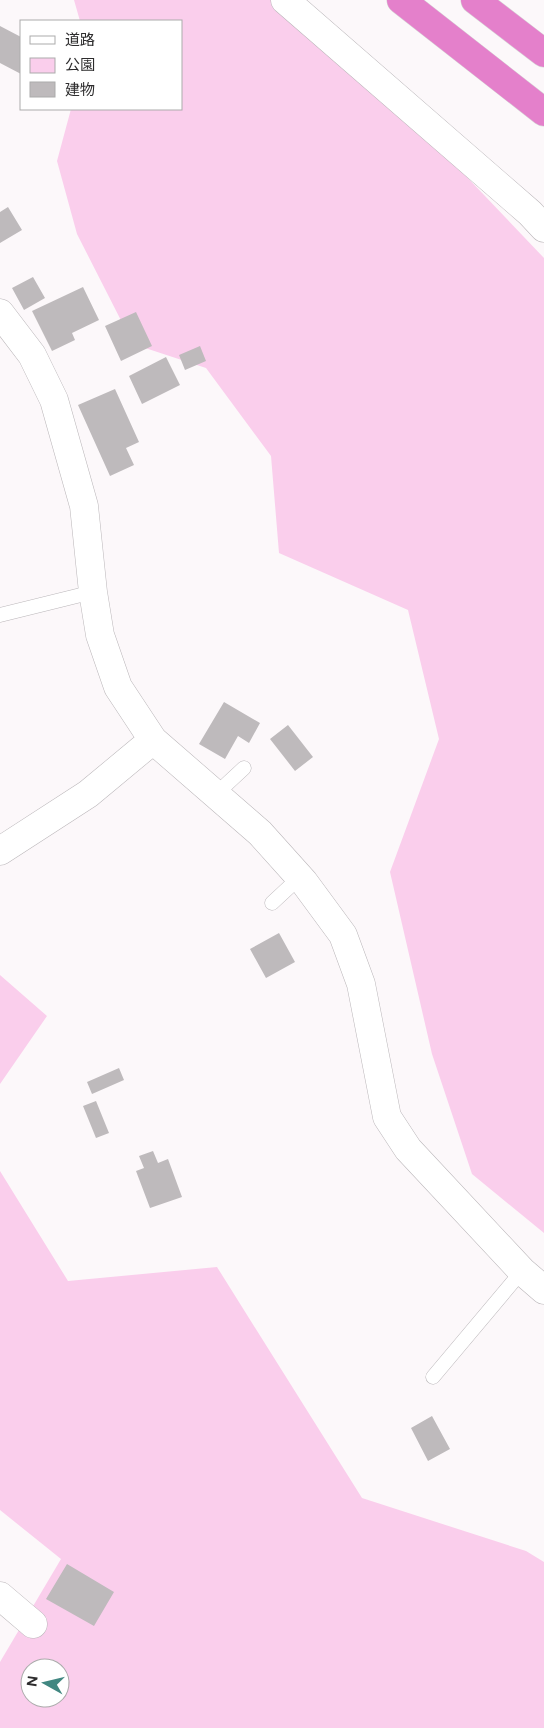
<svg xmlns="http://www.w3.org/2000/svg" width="544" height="1728" viewBox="0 0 544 1728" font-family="Figtree,'Noto Sans JP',sans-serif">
	<rect width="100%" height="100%" fill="#fcf8fa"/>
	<path fill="#faceec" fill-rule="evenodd" d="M74 0H277L360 65 544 258V1233L472 1174 432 1054 390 872 439 739 408 610 279 553 271 456 206 368 133 344 77 234 57 161 71 109H181V21H80Z
		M0 975 47 1016 0 1084Z
		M0 1171 68 1281 217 1267 362 1498 526 1551 544 1562V1728H0V1662L61 1559 0 1510ZM30 1668H60V1698H30Z"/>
	<path fill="#bebabc" d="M0 26 21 37V74L0 63Z
		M8 207 22 230 0 243V212Z
		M33 277 45 298 24 310 12 288Z
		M83 287 99 320 72 333 75 340 52 351 32 311Z
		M136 312 152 346 121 361 105 326Z
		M200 346 206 361 185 370 179 355Z
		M166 357 180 385 142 404 129 376Z
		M115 389 139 442 126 448 134 465 110 476 78 405Z
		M224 702 260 723 249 743 238 736 225 759 199 744Z
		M288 725 313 757 295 771 270 739Z
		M279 933 295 962 266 978 250 949Z
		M119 1068 124 1080 92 1094 87 1082Z
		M96 1101 109 1133 96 1138 83 1106Z
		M153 1151 158 1163 168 1159 182 1197 150 1208 136 1171 144 1168 139 1156Z
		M432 1416 450 1449 428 1461 411 1428Z
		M67 1564 114 1592 94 1626 46 1599Z"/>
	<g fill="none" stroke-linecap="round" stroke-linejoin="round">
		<defs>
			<path id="service" d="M0 615 93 592
				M216 794 244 768
				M272 903 300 877
				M433 1377 522 1271"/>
			<path id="minor" d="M285 0 530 213 544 228
				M0 313 32 355 54 400 84 506 93 592 100 635 118 687 153 740 260 833 304 882 343 935 361 984 387 1117 408 1149 522 1271 544 1290
				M0 851 88 794 153 740
				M0 1596 33 1624"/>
			<path id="motorway" d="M401 0 544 112
				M475 0 544 53"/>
		</defs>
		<use href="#service" stroke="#bab6b9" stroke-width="15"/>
		<use href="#minor" stroke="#bab6b9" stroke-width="29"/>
		<use href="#motorway" stroke="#d5d5d5" stroke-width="29"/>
		<use href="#service" stroke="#fff" stroke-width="14"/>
		<use href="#minor" stroke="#fff" stroke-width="28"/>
		<use href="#motorway" stroke="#e480cb" stroke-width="28"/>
	</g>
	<rect x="20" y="20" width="162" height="90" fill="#ffffff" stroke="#ababab"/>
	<rect x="30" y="36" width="25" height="8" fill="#ffffff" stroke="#ababab"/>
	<text x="65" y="45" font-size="15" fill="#2d2c2d">道路</text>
	<rect x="30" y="58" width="25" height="15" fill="#faceec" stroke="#ababab"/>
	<text x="65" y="70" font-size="15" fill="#2d2c2d">公園</text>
	<rect x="30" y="82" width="25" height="15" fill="#bebabc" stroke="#ababab"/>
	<text x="65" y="95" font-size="15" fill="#2d2c2d">建物</text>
	<g transform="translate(45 1683) rotate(278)"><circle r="24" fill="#ffffff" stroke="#ababab"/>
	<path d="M0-4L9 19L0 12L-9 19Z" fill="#418781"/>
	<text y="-8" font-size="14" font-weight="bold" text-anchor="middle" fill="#2d2c2d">N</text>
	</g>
</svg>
